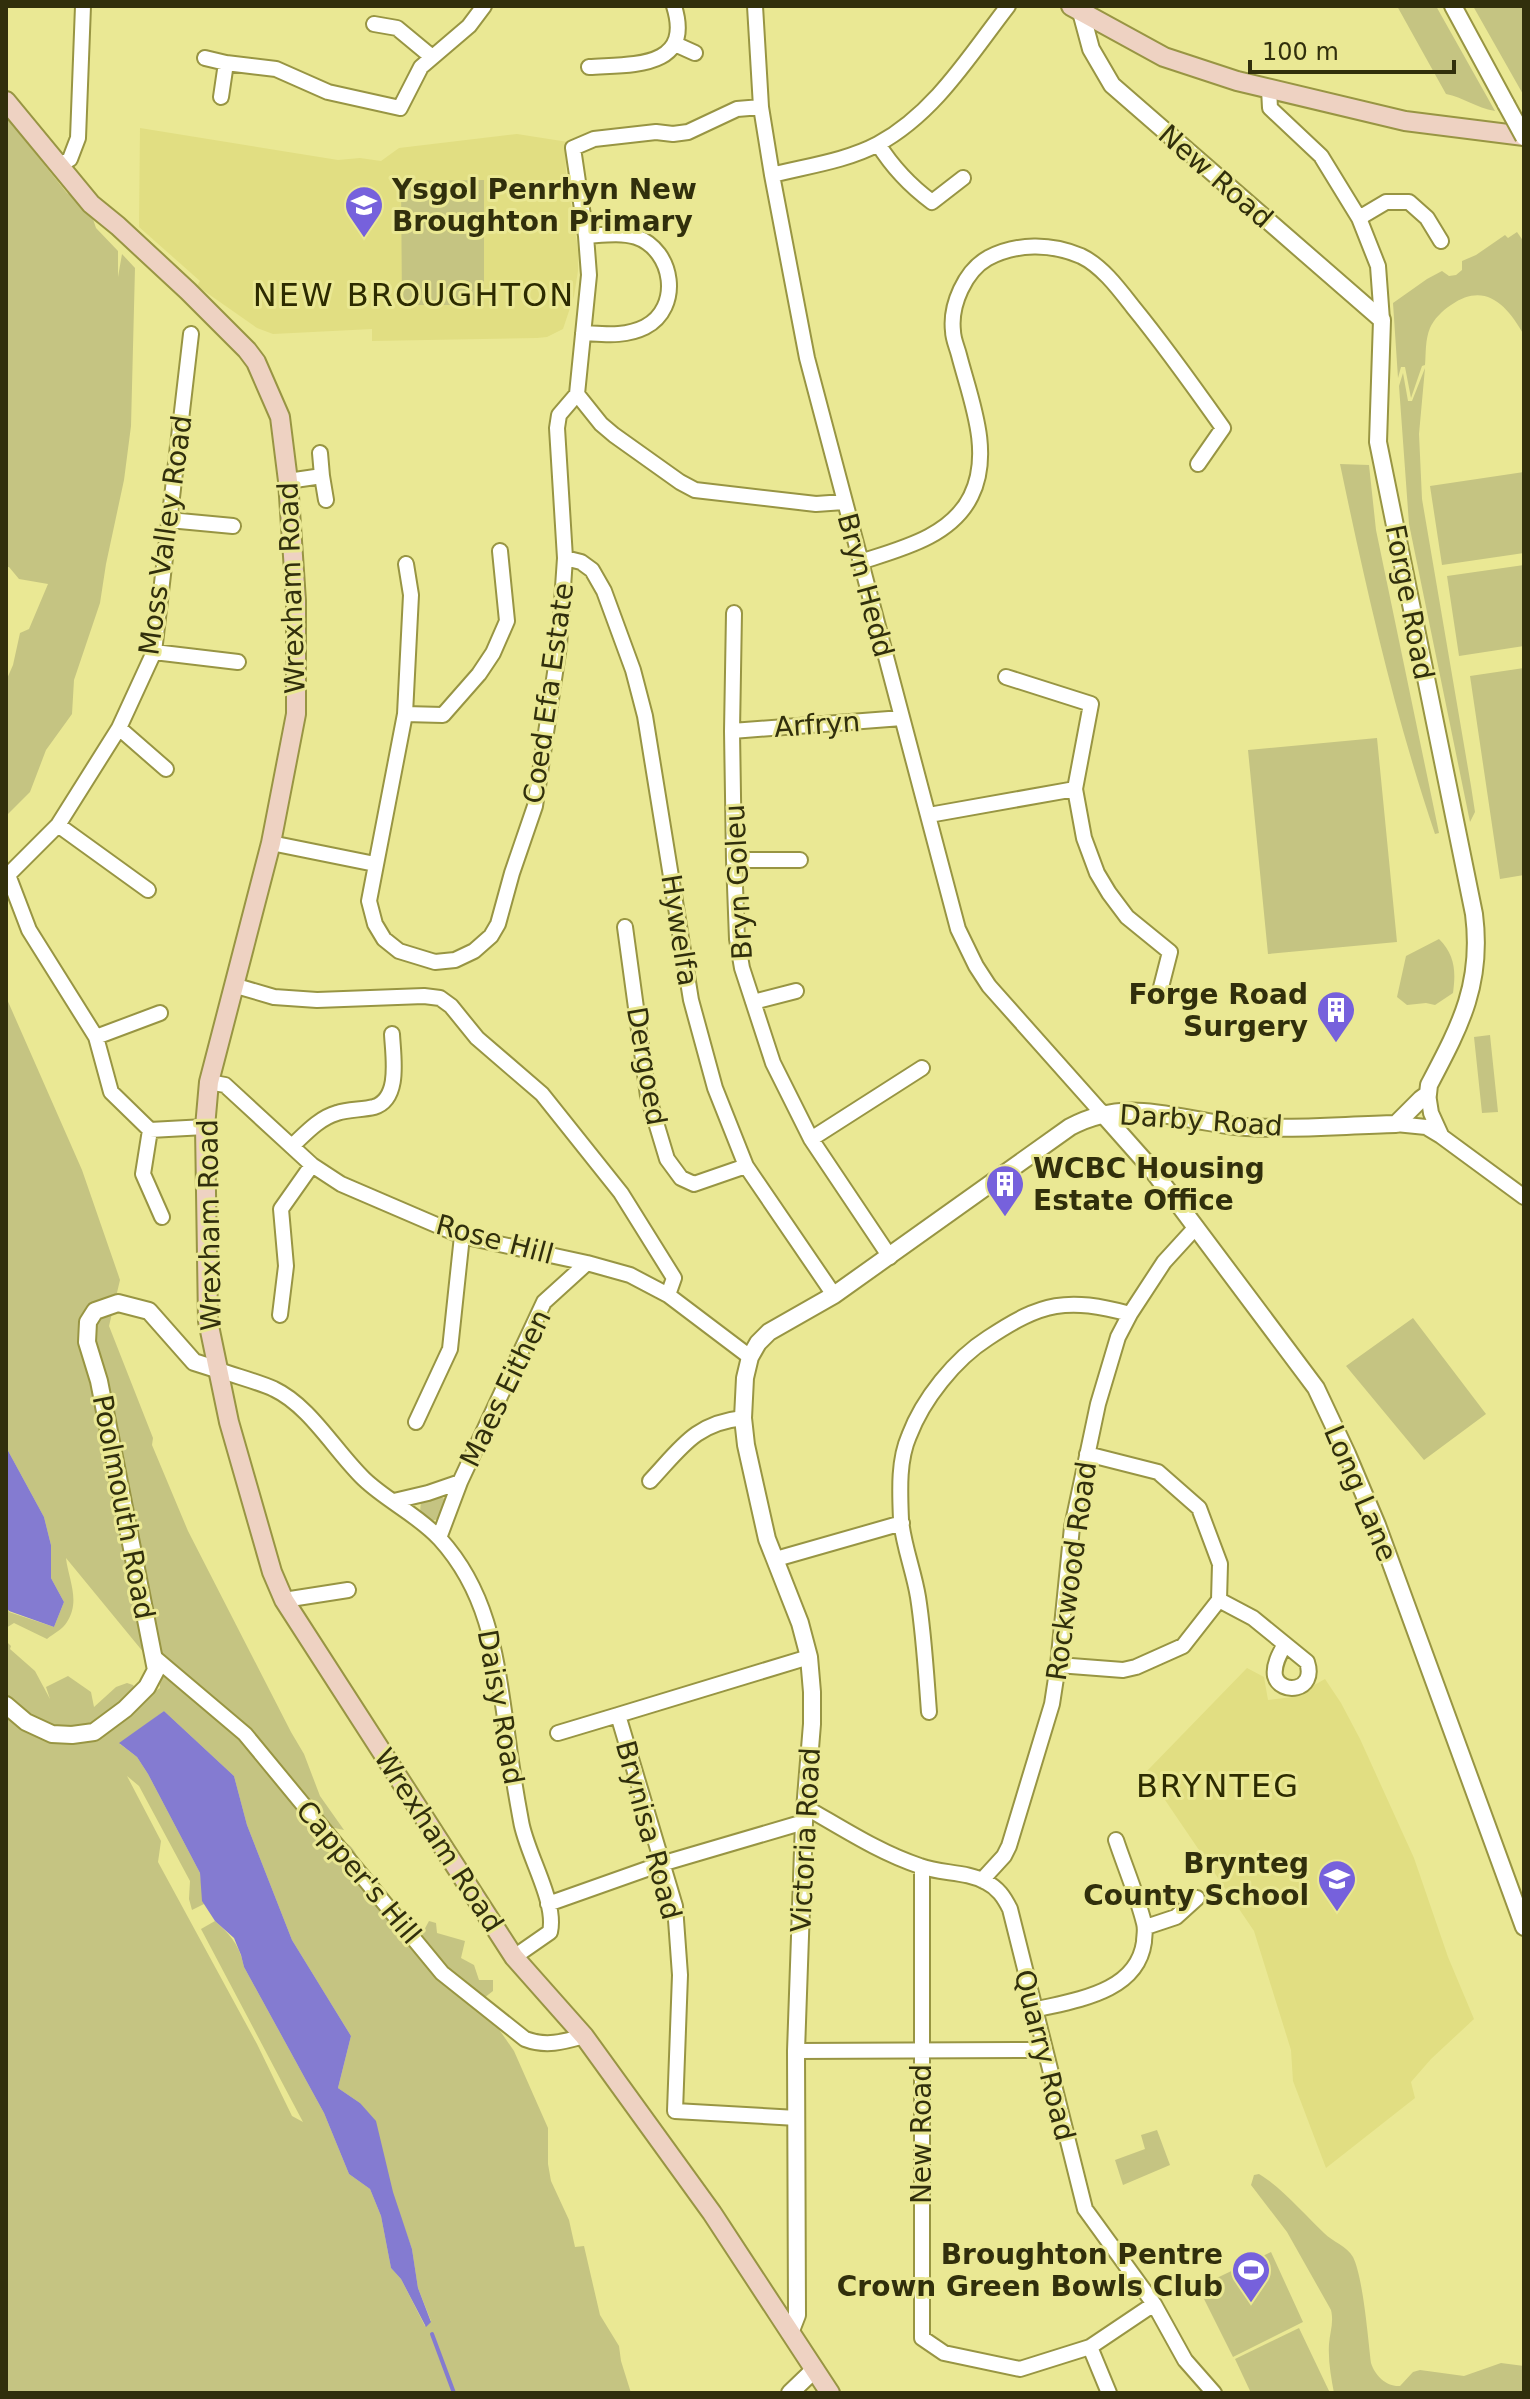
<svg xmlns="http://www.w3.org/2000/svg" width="1530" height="2399" viewBox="0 0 1530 2399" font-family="'DejaVu Sans',sans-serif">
	<rect width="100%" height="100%" fill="#eae894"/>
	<path fill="#e1de82" d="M140 128 338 160 360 158 381 161 399 148 517 134 568 142 565 145 566 172 578 250V271L574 296 563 329 547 337 537 338 372 341V329L273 334 257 328 197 286 200 281 139 227Z
		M1247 1668 1264 1677 1268 1700 1293 1697 1325 1679 1341 1703 1360 1739 1414 1858 1448 1957 1474 2019 1431 2059 1411 2082 1415 2098 1326 2168 1293 2081 1291 2050 1254 1931 1146 1772Z"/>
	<path fill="#c5c482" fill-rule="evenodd" d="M1397 6H1436L1495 111C1476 108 1463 97 1446 94Z
		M1473 6H1524V96Z
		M6 117 67 193 89 207 96 228 118 251V277L122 254 135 268 131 426 124 480 106 564 100 603 74 680 72 714 46 750 30 792 6 816V681L13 665 20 633 29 629 48 584 19 579 9 567H6Z
		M484 180V305H402L401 181Z
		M1517 232 1524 242V335C1507 305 1485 281 1451 305 1442 311 1434 319 1430 328 1425 340 1426 353 1425 365L1422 366 1411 398 1405 367H1401L1398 378 1393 303 1427 279 1442 271 1449 276 1456 275 1462 270V261L1476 255 1505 235 1508 238Z
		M1425 368 1419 434 1422 499 1471 786 1475 812 1470 822 1409 524 1399 386 1403 373 1408 401H1412Z
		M1340 464 1369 465 1376 530 1439 833 1435 834C1394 713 1366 588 1340 464Z
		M1524 472V553L1442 565 1430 486Z
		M1524 565V646L1459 656 1447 576Z
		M1524 668V875L1500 879 1470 676Z
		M1377 738 1397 942 1268 954 1248 750Z
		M1439 939C1455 955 1456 971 1453 993L1435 1005 1426 1003 1407 1005 1397 997 1406 956Z
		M6 997 82 1170 118 1274 120 1280 109 1326 153 1438 152 1445 188 1531 291 1732 304 1754 320 1796 344 1830 330 1827 326 1837C359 1841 358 1857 363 1885H379L410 1942 420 1950 423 1932 429 1921 436 1923 437 1933 465 1941 461 1958 474 1965 479 1980H493V1991L484 1998 489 2015 514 2051 548 2128V2164L551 2181 569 2220 575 2247 584 2246 600 2315 619 2346 621 2361 631 2393H6V1641L11 1646 10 1649 35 1671 50 1699 46 1687 68 1676 91 1692 94 1707 116 1687 127 1683 133 1685 143 1699 160 1688 158 1670 66 1558C68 1578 81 1601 67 1622 63 1629 53 1634 47 1639L14 1623 6 1628V1607L9 1612 54 1627 64 1602 51 1578V1545L44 1517 6 1447ZM164 1711 234 1776 247 1825 292 1940 351 2036 338 2088 360 2103 412 2249 418 2288 431 2321 425 2326 401 2279 391 2268 381 2216 370 2189 349 2174 324 2113 244 1967C240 1946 231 1935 215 1921L201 1929 303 2122 292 2116 257 2044 158 1862 161 1841 127 1776 139 1786 190 1881 189 1899 192 1910 204 1904 200 1873 148 1774 137 1757 120 1744Z
		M1490 1035 1498 1112 1482 1113 1474 1037Z
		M1413 1318 1486 1414 1424 1460 1346 1366Z
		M440 1496 446 1500 439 1519 431 1521 420 1512 421 1501Z
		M1157 2130 1170 2165 1123 2185 1115 2160 1145 2149 1141 2135Z
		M1259 2174C1281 2187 1306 2216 1324 2233 1333 2242 1347 2246 1353 2257 1363 2277 1368 2338 1371 2363 1375 2376 1387 2387 1400 2386L1413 2372 1420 2370 1464 2376 1501 2363 1524 2366V2393H1334C1331 2377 1328 2361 1329 2344 1330 2332 1334 2323 1331 2310L1287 2232 1251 2185 1254 2175Z
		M1271 2252 1303 2322 1233 2357 1198 2287Z
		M1299 2328 1330 2393H1251L1235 2359Z"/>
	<path fill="#847bd1" d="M6 1447 44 1517 51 1545V1578L64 1602 54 1627 9 1611 6 1607Z
		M164 1711 234 1776 247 1825 292 1940 351 2036 338 2088 360 2103 376 2121 393 2192 412 2249 418 2288 431 2322 426 2327 401 2279 391 2268 381 2216 370 2189 349 2174 324 2113 244 1967 241 1955 234 1938 215 1921 202 1901 200 1873 148 1774 137 1757 119 1743Z"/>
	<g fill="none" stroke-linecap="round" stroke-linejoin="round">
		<path stroke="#847bd1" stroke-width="4" d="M432 2334 454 2393"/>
		<defs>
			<path id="minor" d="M755 6 761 107 772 175 807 358 958 929 976 966 989 986 1102 1113
				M374 24 397 28 432 57
				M675 44 695 53
				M205 58 226 63 276 69 328 92 400 108 421 67 469 26 484 6
				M589 67C630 64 694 70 674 6
				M1269 89 1270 108 1321 156 1359 218 1378 266 1382 320
				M221 97 226 63
				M761 107 737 109 688 132 673 134 656 132 594 139 573 148 586 236 589 275 577 394 601 424 614 435 680 482 695 490 816 504 844 502
				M878 144C893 168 909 185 932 202L963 178
				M60 165 70 159 78 138 83 6
				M772 175C807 166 846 161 878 144 935 113 970 55 1008 6
				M1359 218 1386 202H1409L1427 218 1441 241
				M583 333C604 334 625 337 645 327 682 308 674 250 636 237 621 232 602 235 586 236
				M320 453 322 476
				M288 481 322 476 326 500
				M169 520 233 526
				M565 558 581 562 592 570 604 591 633 670 645 716 691 1000 715 1088 746 1166 834 1295
				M860 562C900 549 951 537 971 496 993 452 970 398 959 355 957 347 953 339 953 331 950 305 965 271 988 258 1017 243 1051 243 1081 256 1102 266 1119 289 1133 307 1165 346 1194 387 1223 428L1198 464
				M406 564 411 595 405 714 369 901 375 924 384 939 399 951 435 962 455 960 474 951 491 936 498 924 512 873 535 806 559 646 565 558 557 428 559 415 577 394
				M734 613 732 731 734 860 737 939 742 968 773 1063 811 1139 890 1257
				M154 652 238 662
				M1006 677 1091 704 1075 789 1084 838 1097 873 1109 893 1127 917 1170 952 1159 995
				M405 714 443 715 479 674 493 653 507 621 500 551
				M119 728 166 769
				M732 731 902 718
				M929 815 1075 789
				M58 825 148 890
				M271 843 375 864
				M734 860H800
				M625 927 648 1096 667 1159 681 1178 694 1184 746 1166
				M233 985 274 997 317 1000 424 996 440 998 451 1006 477 1038 542 1094 621 1193 674 1278 668 1295
				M753 1002 796 991
				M96 1037 160 1013
				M209 1082 225 1085 312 1165 341 1184 462 1236 587 1263 630 1275 668 1295 750 1357
				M1428 1094 1431 1113 1441 1135
				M1396 1124 1426 1127 1441 1136 1524 1197
				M150 1130 111 1092 96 1037 29 930 8 875 58 825 119 728 154 652 191 334
				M811 1139 922 1068
				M292 1146C305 1134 319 1118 337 1113 348 1109 362 1110 374 1107 401 1099 393 1056 392 1034
				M162 1217 143 1174 150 1130 205 1127
				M280 1315 286 1266 281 1209 312 1165
				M216 1369C235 1376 256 1381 274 1389 310 1406 335 1451 364 1479 387 1501 418 1515 440 1539 489 1593 496 1657 506 1725 510 1757 515 1789 521 1821 526 1853 557 1901 550 1932L514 1957
				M416 1422 450 1349 462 1236
				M650 1481C681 1448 695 1423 743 1418
				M394 1501 428 1493 460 1482 544 1302 587 1263
				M439 1538 460 1482
				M776 1559 902 1523
				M284 1600 348 1590
				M1219 1600 1253 1618 1307 1662C1317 1692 1280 1695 1275 1676 1273 1665 1280 1653 1285 1644
				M154 1657 245 1734 442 1973 525 2039C546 2047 563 2042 584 2036
				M1058 1665 1123 1670 1136 1667 1183 1646 1219 1600 1220 1564 1199 1508 1158 1472 1087 1454
				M929 1712C926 1673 924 1635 918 1597 914 1572 903 1544 901 1520 900 1493 898 1461 909 1436 923 1399 955 1359 988 1338 1042 1302 1067 1297 1130 1314
				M558 1733 618 1715
				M805 1807C842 1828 880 1853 920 1866 941 1874 966 1871 986 1882 998 1888 1004 1897 1010 1909L1085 2209 1154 2304 1185 2360 1214 2393
				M922 1867V2338L944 2353 1020 2369 1090 2347 1154 2304
				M982 1880 1004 1856 1009 1846 1052 1704 1058 1665 1072 1527 1098 1404 1118 1337 1130 1314 1164 1262 1196 1227
				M548 1904 661 1864 804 1822
				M1146 1927 1176 1917 1197 1898
				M1034 2010C1075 2000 1137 1993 1144 1942 1144 1936 1146 1930 1144 1923 1137 1895 1125 1867 1116 1840
				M796 2051 1044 2050
				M797 2118 675 2111 680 1975 675 1906 618 1715 809 1657
				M1090 2347 1109 2393"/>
			<path id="tertiary" d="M1453 6 1506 104
				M1102 1113 1149 1166 1182 1209 1316 1388 1347 1454 1377 1525 1524 1927
				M6 1705 26 1722 52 1734 72 1735 94 1732 125 1709 147 1687 156 1670 99 1381 87 1342 88 1322 95 1311 118 1303 149 1311 194 1362 216 1369
				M790 2333 797 2315 796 2051 804 1822 812 1724V1692L809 1657 800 1623 767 1539 746 1445 743 1418 745 1378 750 1357 758 1343 769 1332 834 1295 1070 1127C1131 1094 1183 1123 1246 1127 1296 1130 1346 1125 1396 1124L1421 1099 1428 1094 1429 1085C1460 1026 1483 984 1474 914L1378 442 1382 320 1112 85 1091 49 1081 12
				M790 2393 815 2369"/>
			<path id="secondary" d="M1071 6 1164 57 1237 81 1405 121 1524 136
				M6 101 91 204 118 226 188 291 247 350 256 362 280 417 288 481 296 601V714L271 843 209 1082 205 1127 208 1321 229 1422 272 1572 284 1600 514 1957 584 2036 712 2213 830 2393"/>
		</defs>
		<use href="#minor" stroke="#989543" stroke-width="18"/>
		<use href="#tertiary" stroke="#989543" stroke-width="20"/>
		<use href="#secondary" stroke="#989543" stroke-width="22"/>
		<use href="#minor" stroke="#fff" stroke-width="14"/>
		<use href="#tertiary" stroke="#fff" stroke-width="16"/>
		<use href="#secondary" stroke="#eed2c2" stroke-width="18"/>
		<defs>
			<path id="tertiary-bridge" d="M1506 104 1524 137"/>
		</defs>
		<use href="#tertiary-bridge" stroke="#989543" stroke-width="20" stroke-linecap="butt"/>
		<use href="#tertiary-bridge" stroke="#fff" stroke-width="16"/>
	</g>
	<defs>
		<symbol id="school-pin" viewBox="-11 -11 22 30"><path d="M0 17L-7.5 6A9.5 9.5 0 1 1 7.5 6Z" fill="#7661dc" stroke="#eae894"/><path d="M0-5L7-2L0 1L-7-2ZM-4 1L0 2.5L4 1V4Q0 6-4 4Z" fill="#fff"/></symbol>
		<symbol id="building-pin" viewBox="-11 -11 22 30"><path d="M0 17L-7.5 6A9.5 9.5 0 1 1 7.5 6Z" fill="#7661dc" stroke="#eae894"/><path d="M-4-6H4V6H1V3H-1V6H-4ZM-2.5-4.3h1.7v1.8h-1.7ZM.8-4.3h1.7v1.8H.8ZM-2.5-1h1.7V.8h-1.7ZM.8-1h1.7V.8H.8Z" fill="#fff"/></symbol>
		<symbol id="stadium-pin" viewBox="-11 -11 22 30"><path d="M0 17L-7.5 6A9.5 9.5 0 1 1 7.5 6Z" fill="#7661dc" stroke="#eae894"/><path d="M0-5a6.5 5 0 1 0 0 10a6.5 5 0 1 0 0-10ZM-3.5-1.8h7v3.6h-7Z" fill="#fff"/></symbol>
	</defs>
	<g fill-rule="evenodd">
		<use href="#school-pin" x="342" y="183" width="44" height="60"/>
		<use href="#building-pin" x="1314" y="988" width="44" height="60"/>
		<use href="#building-pin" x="983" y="1162" width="44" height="60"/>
		<use href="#school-pin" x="1315" y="1857" width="44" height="60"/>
		<use href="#stadium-pin" x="1229" y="2248" width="44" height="60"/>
	</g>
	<g text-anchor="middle" stroke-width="6" stroke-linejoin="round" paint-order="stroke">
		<g font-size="28" fill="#312f0c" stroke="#eae894">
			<text transform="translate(1216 176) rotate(41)" y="10">New Road</text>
			<text transform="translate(165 535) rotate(-82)" y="10">Moss Valley Road</text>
			<text transform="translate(866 585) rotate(75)" y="10">Bryn Hedd</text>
			<text transform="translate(291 588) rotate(-92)" y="10">Wrexham Road</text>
			<text transform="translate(1410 602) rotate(79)" y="10">Forge Road</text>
			<text transform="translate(548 693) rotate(-82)" y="10">Coed Efa Estate</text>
			<text transform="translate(817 724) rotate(-4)" y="10">Arfryn</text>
			<text transform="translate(738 882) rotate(-93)" y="10">Bryn Goleu</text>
			<text transform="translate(680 930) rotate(81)" y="10">Hywelfa</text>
			<text transform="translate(647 1066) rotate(80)" y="10">Dergoed</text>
			<text transform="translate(1201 1120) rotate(4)" y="10">Darby Road</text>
			<text transform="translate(209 1225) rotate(-91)" y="10">Wrexham Road</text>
			<text transform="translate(495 1239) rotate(15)" y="10">Rose Hill</text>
			<text transform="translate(505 1388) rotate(-64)" y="10">Maes Eithen</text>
			<text transform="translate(1361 1493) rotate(67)" y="10">Long Lane</text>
			<text transform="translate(124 1507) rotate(79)" y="10">Poolmouth Road</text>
			<text transform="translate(1071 1571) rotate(-82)" y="10">Rockwood Road</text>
			<text transform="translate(501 1707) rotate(80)" y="10">Daisy Road</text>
			<text transform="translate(649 1830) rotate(75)" y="10">Brynisa Road</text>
			<text transform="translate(439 1840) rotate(57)" y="10">Wrexham Road</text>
			<text transform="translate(805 1840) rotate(-87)" y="10">Victoria Road</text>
			<text transform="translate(359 1872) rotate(50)" y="10">Capper's Hill</text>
			<text transform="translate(1045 2055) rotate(76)" y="10">Quarry Road</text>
			<text transform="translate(921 2134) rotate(-90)" y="10">New Road</text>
		</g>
		<g font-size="28" font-weight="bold" fill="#312f0c" stroke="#eae894" text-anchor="end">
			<text x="392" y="199" text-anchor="start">Ysgol Penrhyn New<tspan x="392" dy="32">Broughton Primary</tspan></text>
			<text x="1308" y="1004">Forge Road<tspan x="1308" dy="32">Surgery</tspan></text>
			<text x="1033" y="1178" text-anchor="start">WCBC Housing<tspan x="1033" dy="32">Estate Office</tspan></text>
			<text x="1309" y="1873">Brynteg<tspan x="1309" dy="32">County School</tspan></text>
			<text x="1223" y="2264">Broughton Pentre<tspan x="1223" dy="32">Crown Green Bowls Club</tspan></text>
		</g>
		<g font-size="32" letter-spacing="2" fill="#2d2b00" stroke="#eae894">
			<text x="414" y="306">NEW BROUGHTON</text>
			<text x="1218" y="1797">BRYNTEG</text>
		</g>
	</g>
	<rect width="1530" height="2399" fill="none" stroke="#312f0c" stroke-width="16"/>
	<path d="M1250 60v12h204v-12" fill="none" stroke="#312f0c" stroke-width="4"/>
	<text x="1262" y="60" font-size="24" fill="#312f0c" stroke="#eae894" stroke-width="6" paint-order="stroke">100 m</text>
</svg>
